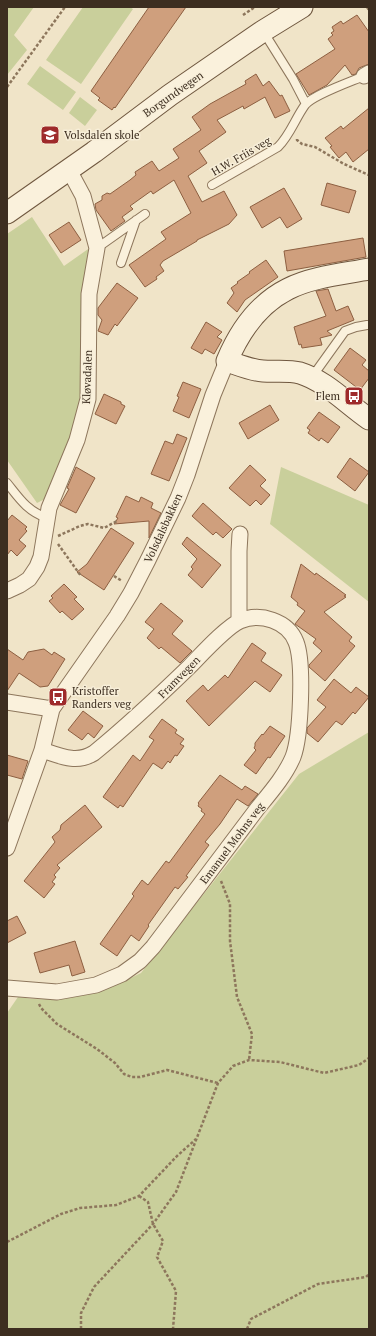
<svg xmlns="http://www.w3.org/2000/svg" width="376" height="1336" viewBox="0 0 376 1336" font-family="'PT Serif',serif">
	<rect width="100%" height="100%" fill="#f0e4c8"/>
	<path fill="#c9cf9b" d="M7 7H34L14 35 27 50 7 75Z
		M83 7H130L133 9 81 84 46 60Z
		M40 66 76 92 63 110 27 84Z
		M80 97 97 110 85 126 69 113Z
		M32 217 64 266 91 247 83 398 73 439 47 498 37 503 7 460V301L8 300 7 298V234Z
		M281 467 369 505V602L270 524Z
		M369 732V1329H7V1013L18 997C27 998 37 1000 46 999 80 998 111 988 141 973L299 774Z"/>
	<path fill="#cf9f7d" stroke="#8d5f41" d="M149 7H186L115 108 114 107 112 110 98 100 100 98 91 91Z
		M357 15 369 32V64L359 68 356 74 352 75 345 65 327 85 309 95 296 74 335 49 328 39 333 35 331 33 334 31 332 27 341 21 343 24Z
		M256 74 263 86 269 81 280 96 282 95 290 111 275 118 265 97 244 109 243 106 217 120 226 132 199 151 207 163 188 176 202 202 224 191 237 215 229 224 197 240V241L163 261 160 265 164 271 156 277 157 279 145 287 129 265 166 239 161 232 191 213 174 180 153 194 151 191 130 206 133 209 122 217 125 221 111 231 96 210 95 204 102 200V196L107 193 110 194 130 180 136 175 135 172 152 161 159 171 179 158 173 149 201 130 192 117 210 104 246 84 245 81Z
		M369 108V149L353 162 346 152 339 158 330 147 332 146 325 138 341 126 343 129Z
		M327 183 356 191 349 213 321 205Z
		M284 188 302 219 287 228 280 217 262 228 250 207Z
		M69 222 81 240 61 253 49 235Z
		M363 238 366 257 287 271 284 251Z
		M266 260 278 277 245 300 237 312 227 303 234 293 231 288 238 283 237 282 250 273 249 272Z
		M117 283 138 298 117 326 115 324 108 335 98 331 102 320 98 315V308Z
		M328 289 336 311 348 306 354 320 327 331 332 335 320 338 322 345 302 348 301 344 299 345 294 327 326 316 316 291Z
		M206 322 222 332 217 337 222 340 214 354 205 349 202 354 191 348Z
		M350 348 366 360 362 365 369 371V378L360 390 334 370Z
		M183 382 201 389 189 418 173 411 179 397 177 396Z
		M104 394 121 402V404L125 406 116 424 95 414Z
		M270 405 279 420 248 439 239 423Z
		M319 412 340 427 328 443 321 438 319 441 308 433 310 430 307 428Z
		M177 434 187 438 169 481 151 474 165 441 173 444Z
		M350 458 369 472 355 491 337 477Z
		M250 465 266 480 260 486 270 495 261 505 256 500 250 506 229 488Z
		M76 467 95 478 76 513 60 505 69 489 67 488Z
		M126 496 139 502 141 497 153 503 151 508 161 513 149 538V521L114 524 118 518 116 517Z
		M203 503 232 529 223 538 216 532 213 535 192 516Z
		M12 515 27 527 25 529 27 531 19 540 26 546 17 556 11 550 7 555V521Z
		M111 528 134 543 104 590 77 572 87 564Z
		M187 537 221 565 202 588 188 575 193 569 191 567 197 559 182 544Z
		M301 564 315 575 316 573 346 595 344 596 346 597 324 612 352 637 349 641 355 646 325 681 309 667V665L322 651 313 643 316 639 295 624 305 611 297 605 298 603 291 597Z
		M64 584 77 597 74 599 84 609 72 620 62 611 60 613 49 601 53 598 51 596Z
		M161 603 183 621 172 634 192 651 180 663 161 647 159 649 147 638 154 629 145 622Z
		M252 643 266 653 261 661 282 675 270 692 255 681 209 726 186 701 203 685 208 691 225 675 228 678Z
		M7 649 23 660 28 652 44 649 52 655 54 652 65 659 48 686 40 687 19 673 7 691Z
		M334 679 351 693 356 687 369 697 355 714 353 712 342 725 336 721 318 742 307 733V728L326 707 317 700Z
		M83 711 103 726 94 738 88 733 82 740 68 730Z
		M162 719 177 730 175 733 184 739 180 744 184 746 177 756 175 755 170 763 168 761 162 769 153 763 123 807 120 805 118 808 103 797 133 755 140 761 154 740 149 737Z
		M270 726 285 736 270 758 268 757 256 774 244 765 256 750 254 748 255 746V743L262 734 263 735Z
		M7 755 28 761 22 779 7 775Z
		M220 775 242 790 245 786 258 794 248 806 237 799 220 824 205 842 209 845 186 876 188 877 178 889 175 887 148 925 149 926 139 941 131 935 117 956 100 944 134 896 132 894 142 880 148 885 166 861 169 863 205 814 201 811 202 809 198 806 199 804 198 803Z
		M85 805 102 827 57 865 60 868 54 875 56 877 52 882 55 884 44 898 24 881 55 842 52 837 60 830 61 825Z
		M17 916 26 933 7 943V921Z
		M75 941 85 972 72 976 69 965 40 973 34 953Z"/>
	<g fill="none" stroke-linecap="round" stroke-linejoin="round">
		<defs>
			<path id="lane" d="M263 31 293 79 306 104
				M212 185 278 147C290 135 295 119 305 105 313 95 350 82 364 76
				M97 248 145 214
				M121 263 136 220
				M312 377 345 331 356 327 367 325
				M7 483C19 498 27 511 47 518"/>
			<path id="street" d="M364 76 369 73
				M7 591 20 585 29 579 37 567 41 557 49 508 77 440 88 399 89 294 97 248 83 196 69 170
				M239 621V551L240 534
				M7 702 52 709
				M7 848 42 750 52 709 117 616 131 593 148 560 178 498 187 475 213 395 227 361
				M7 988 57 992 96 985 122 974 140 961 153 947 257 809C270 793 285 776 293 757 301 736 304 662 296 642 288 621 260 612 240 621 226 627 200 656 189 667 158 697 127 726 94 753 77 764 60 756 42 750"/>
			<path id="secondary" d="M7 213 94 152 170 95 263 31 302 7
				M369 269C343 274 311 277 288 289 258 304 240 330 227 361 239 365 250 370 263 371 275 372 288 370 300 373 326 381 347 404 369 419"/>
		</defs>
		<use href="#lane" stroke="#8d765c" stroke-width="10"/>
		<use href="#street" stroke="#8d765c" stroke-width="17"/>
		<use href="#secondary" stroke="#6f573f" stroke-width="23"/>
		<path stroke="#8d765c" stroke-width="2.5" stroke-dasharray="3 2" stroke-linecap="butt" d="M367 7 369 10
			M243 15 255 7
			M7 87 65 7
			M297 139V140L302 144 315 147 344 164 369 175
			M58 536 80 526 88 524 104 528 117 521
			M58 544 81 576
			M114 576 122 581
			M221 881 230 904V941L237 997 252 1034 249 1060
			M39 1004 41 1008 57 1024 97 1049 115 1063 124 1074 132 1077H140L167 1070 218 1083
			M139 1196 148 1202 153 1224 163 1241 157 1257 176 1291 173 1329
			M7 1242 61 1214 80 1208 116 1205 139 1196 177 1156 196 1139
			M81 1329V1313L94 1287 153 1224 176 1192 218 1083 233 1066 249 1060 280 1062 324 1073 359 1065 369 1058
			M247 1329 251 1319 318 1284 366 1277 369 1274"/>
		<use href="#lane" stroke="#faf1dc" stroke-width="8"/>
		<use href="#street" stroke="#faf1dc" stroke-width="15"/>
		<use href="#secondary" stroke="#faf1dc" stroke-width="21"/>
	</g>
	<defs>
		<symbol id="school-square" viewBox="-11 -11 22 22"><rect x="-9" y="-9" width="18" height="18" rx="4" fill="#9e2a2b" stroke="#f7eed8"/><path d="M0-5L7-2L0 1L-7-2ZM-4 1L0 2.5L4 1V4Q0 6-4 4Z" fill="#fff"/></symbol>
		<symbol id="bus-square" viewBox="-11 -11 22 22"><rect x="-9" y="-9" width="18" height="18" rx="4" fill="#9e2a2b" stroke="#f7eed8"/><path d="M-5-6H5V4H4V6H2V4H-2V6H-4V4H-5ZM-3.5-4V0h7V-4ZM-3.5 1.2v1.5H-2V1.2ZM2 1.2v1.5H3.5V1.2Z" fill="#fff"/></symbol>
	</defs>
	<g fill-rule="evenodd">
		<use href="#school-square" x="39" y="124" width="22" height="22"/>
		<use href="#bus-square" x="343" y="385" width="22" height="22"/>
		<use href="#bus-square" x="47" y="686" width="22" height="22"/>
	</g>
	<g text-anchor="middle" stroke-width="3" stroke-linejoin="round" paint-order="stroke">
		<g font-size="11" fill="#3d2e20" stroke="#f7eed8">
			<text transform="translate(173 94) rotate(-35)" y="4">Borgundvegen</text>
			<text transform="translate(241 156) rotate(-30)" y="4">H.W. Friis veg</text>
			<text transform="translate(87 377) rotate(-88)" y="4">Kløvadalen</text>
			<text transform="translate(163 528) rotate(-65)" y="4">Volsdalsbakken</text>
			<text transform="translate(179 677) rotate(-45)" y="4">Framvegen</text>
			<text transform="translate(232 843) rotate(-53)" y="4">Emanuel Mohns veg</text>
		</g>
		<g font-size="11" fill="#3d2e20" stroke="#f7eed8" text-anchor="start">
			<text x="64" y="139">Volsdalen skole</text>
			<text x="340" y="400" text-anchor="end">Flem</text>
			<text x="72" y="695">Kristoffer<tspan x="72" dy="13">Randers veg</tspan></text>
		</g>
	</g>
	<rect width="376" height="1336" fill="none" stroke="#3d2e20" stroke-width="16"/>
</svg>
